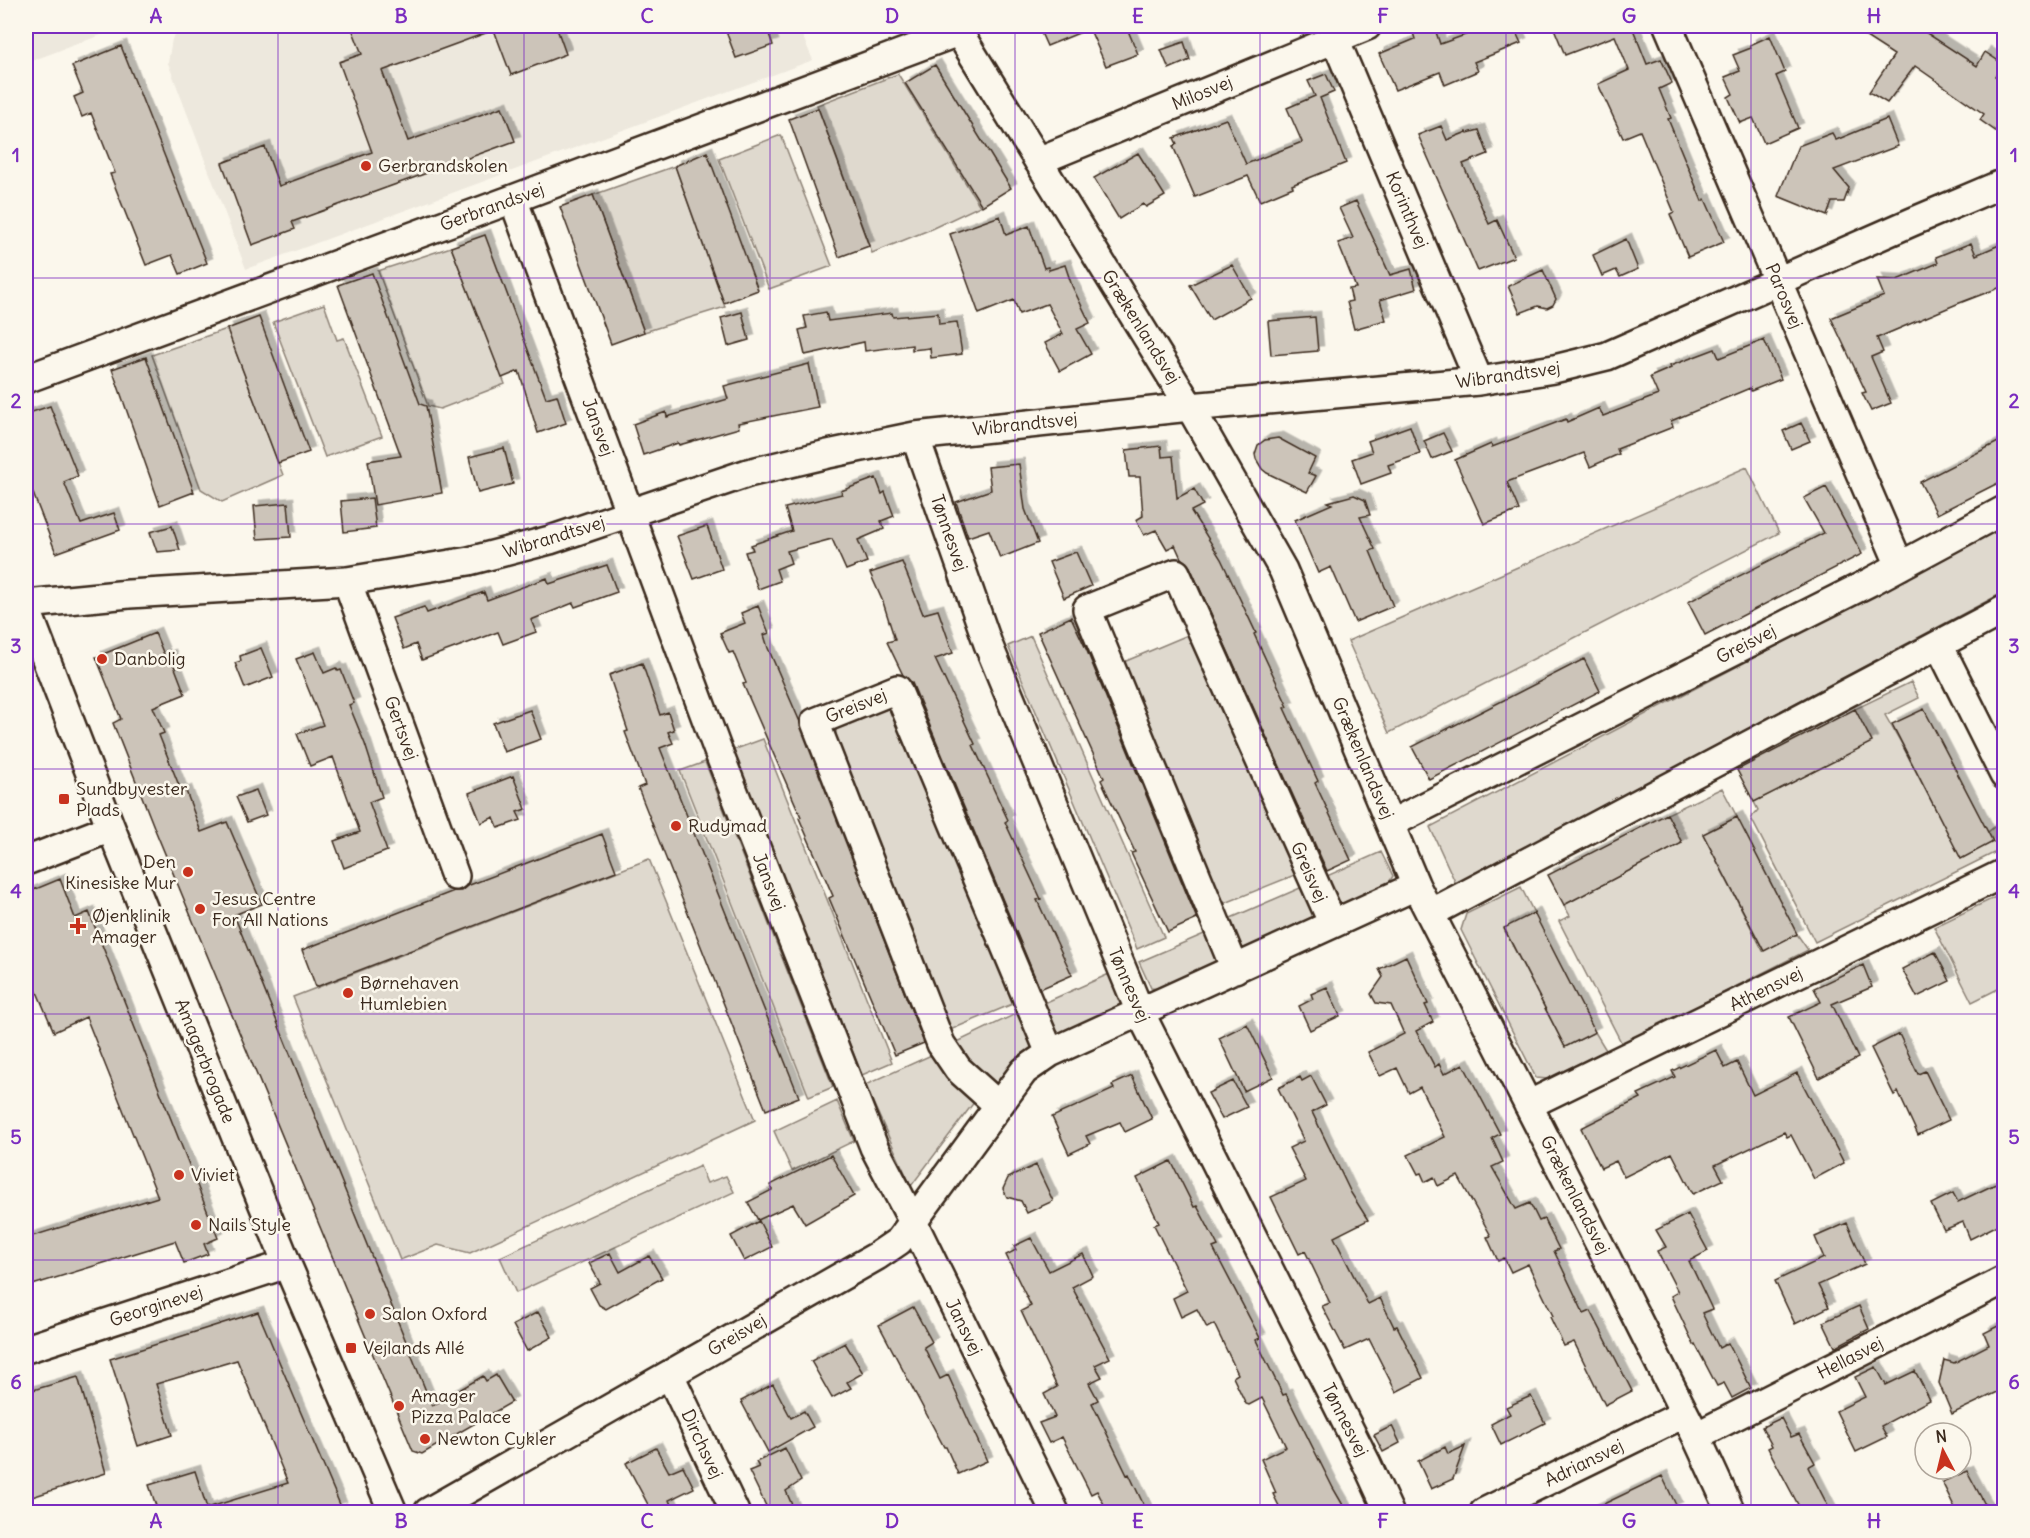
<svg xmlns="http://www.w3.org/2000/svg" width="2030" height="1538" viewBox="0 0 2030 1538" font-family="Delius,sans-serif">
	<defs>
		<filter id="shadow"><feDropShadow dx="5.5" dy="-5.5" stdDeviation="0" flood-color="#0004"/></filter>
	</defs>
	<rect width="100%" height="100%" fill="#fbf7ec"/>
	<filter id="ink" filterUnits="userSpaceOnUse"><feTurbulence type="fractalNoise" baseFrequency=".0167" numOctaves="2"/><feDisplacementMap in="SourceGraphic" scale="12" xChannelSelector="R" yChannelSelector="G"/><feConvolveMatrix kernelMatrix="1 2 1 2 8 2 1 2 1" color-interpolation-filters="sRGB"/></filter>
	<g filter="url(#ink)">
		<path fill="#ede8dd" d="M26 26H125L26 63Z
			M181 26H798L813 60 246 269 168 63 172 39Z"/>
		<path fill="#dfd9ce" stroke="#8d8276" stroke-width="1.5" d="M898 74 980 206 929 230 872 253 817 105Z
			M781 135 832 266 769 289 719 159Z
			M675 166 725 307 644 332 593 195Z
			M451 247 505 384 440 409 428 406 378 271Z
			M324 304 337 340 344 338 382 436 325 457 273 322Z
			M227 329 283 475 222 502 201 489 152 355Z
			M1747 467 1779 533 1389 733 1348 641Z
			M2004 527V592L1456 884 1430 827Z
			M1195 632 1297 874 1223 904 1119 664Z
			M1031 636 1164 937 1137 949 1008 646Z
			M1911 682 1919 698 1885 715 1900 741 1961 858 1993 842 1988 832 2004 819V848L1815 942 1751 818 1758 810 1754 802 1871 742 1855 709Z
			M893 705 1022 1000 950 1030 835 738 837 726Z
			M763 739 892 1062 862 1075 733 750Z
			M705 762 833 1087 809 1097 680 771Z
			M1722 788 1737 817 1703 834 1763 951 1797 934 1808 950 1622 1044 1559 921 1570 916 1564 905 1682 843 1667 814Z
			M1381 852 1393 876 1387 886 1335 909 1320 879Z
			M649 859 755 1120 470 1253 438 1245 400 1260 293 997Z
			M1307 885 1321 917 1239 952 1224 921Z
			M1521 887 1534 913 1504 929 1565 1047 1595 1032 1606 1050 1548 1079 1536 1078 1461 930 1466 914Z
			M2004 893V986L1972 1002 1934 927Z
			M1211 931 1224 959 1159 989 1151 988 1139 962Z
			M1109 974 1121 1003 1115 1010 1055 1037 1042 1004Z
			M1026 1009 1038 1048 1020 1057 994 1089 951 1045Z
			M938 1052 978 1097 911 1186 865 1085Z
			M837 1101 854 1141 792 1171 774 1131Z
			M700 1166 707 1183 726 1176 734 1192 516 1293 500 1257Z"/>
		<path fill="#ccc4b9" stroke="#3b2a1e" stroke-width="1.5" filter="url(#shadow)" d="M351 26H556L566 54 511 75 494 30 382 71 408 141 502 107 515 141 292 222 295 229 252 245 222 163 265 147 279 186 372 152 339 62 362 54Z
			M724 26H766L773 45 736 58Z
			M1038 26H1096L1047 46Z
			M1108 26H1126L1138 54 1106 66 1091 32Z
			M1411 26H1434L1440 44 1479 30 1478 26H1513L1521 43 1474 62 1478 71 1445 85 1440 72 1395 90 1379 54 1415 39Z
			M1553 26H1637L1633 29 1647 64 1661 59 1672 83 1659 89 1671 118 1668 119 1702 201 1705 199 1724 242 1688 257 1670 214 1674 212 1640 131 1623 138 1598 84 1629 70 1615 36 1565 55Z
			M1849 26H1916L1977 66 1985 52 2003 64 1995 76 2004 81V137L1980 120 1984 114 1915 66 1887 103 1869 92 1894 55Z
			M1770 36 1785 72 1776 76 1798 128 1764 143 1753 118 1740 123 1728 97 1733 94 1725 77 1740 71 1733 55 1751 48 1750 45Z
			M1184 42 1190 60 1169 69 1161 50Z
			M121 46 207 263 180 274 172 255 146 265 110 174 115 173 91 113 82 117 74 97 83 93 72 66Z
			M935 65 1011 188 982 206 905 83Z
			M1326 74 1334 92 1320 98 1346 163 1292 185 1293 187 1260 201 1248 176 1195 197 1173 146 1177 144 1174 138 1226 119 1246 164 1302 142 1287 108 1315 96 1308 81Z
			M818 108 869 246 839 257 789 119Z
			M1887 119 1898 146 1834 170 1849 188 1844 202H1832L1827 216 1778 196 1798 146 1832 133 1836 140Z
			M1441 126 1447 140 1467 132 1468 133 1479 130 1488 154 1463 164 1489 224 1497 220 1514 257 1478 271 1418 135Z
			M707 152 758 290 724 303 675 166Z
			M1138 153 1165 196 1146 207 1143 204 1119 219 1094 178Z
			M593 195 644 332 611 344 560 207Z
			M1356 201 1390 275 1411 269 1416 289 1380 300 1386 320 1354 329 1347 302 1352 301 1349 289 1356 288 1338 243 1353 238 1339 208Z
			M1000 216 1006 235 1029 226 1044 268 1048 267 1049 270 1065 265 1072 286 1090 323 1077 329 1091 354 1060 371 1045 343 1063 334 1047 304 1019 314 1014 300 979 314 950 234Z
			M485 235 546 398 557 395 566 423 538 433 519 371 502 378 451 247Z
			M1626 239 1638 269 1620 277 1616 270 1602 276 1593 255Z
			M1971 243 1976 255 2004 243V286L1957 304 1877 338 1883 352 1871 357 1891 403 1871 411 1862 393 1866 392 1831 318 1884 296 1877 279 1897 280 1938 263 1936 257Z
			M1232 265 1251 298 1211 320 1190 285Z
			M1543 270 1556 299 1553 305 1547 308 1538 306 1520 313 1508 286Z
			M372 273 420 404 426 406 442 493 375 505 368 461 401 456 338 285Z
			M742 312 749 340 728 346 721 318Z
			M826 312 828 321 892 313 893 317 938 313 939 324 957 322 962 354 931 358 930 348 912 350V345L865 351 864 342 805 355 799 330 807 328 804 316Z
			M259 317 309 452 278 463 227 329Z
			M1315 317 1318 351 1271 355 1268 321Z
			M1764 340 1781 379 1751 391 1750 388 1671 421 1673 427 1617 449 1619 454 1590 467 1584 453 1507 482 1519 510 1484 524 1455 460 1491 444 1492 447 1566 419 1567 422 1599 408 1603 416 1658 395 1650 377 1671 368 1670 366 1715 349 1719 358Z
			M146 357 194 492 160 505 112 369Z
			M809 364 818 407 738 423 739 428 679 445 678 443 643 455 633 424 666 412 667 417 728 399 724 386Z
			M50 406 78 476 64 482 81 524 114 513 120 530 56 553 26 475V414Z
			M1801 423 1810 441 1791 449 1783 431Z
			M1410 426 1420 454 1388 465 1391 473 1361 484 1352 459 1372 452 1368 441Z
			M1443 433 1452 451 1432 459 1424 441Z
			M1278 438 1315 458 1308 473 1316 476 1307 492 1267 473 1262 469 1256 459 1255 454 1258 445 1265 440Z
			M2004 439V480L1937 514 1920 482Z
			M1161 446 1162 457 1173 456 1177 498 1194 489 1203 505 1191 511 1221 559 1256 633 1254 634 1288 707 1284 708 1318 781 1315 783 1351 860 1327 871 1190 567 1181 558 1175 545 1167 549 1156 530 1144 535 1136 520 1143 516 1140 477H1129L1126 450Z
			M504 448 513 484 478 493 469 457Z
			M1019 464 1025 509 1038 543 1000 558 989 530 968 537 956 502 991 490 988 467Z
			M876 478 882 494 885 492 894 516 881 521 884 529 858 540 867 562 846 570 832 539 787 551 791 563 776 569 780 581 758 589 745 552 753 550 751 545 792 531 785 508 842 494 841 491Z
			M1826 487 1862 554 1705 635 1688 602 1824 533 1804 498Z
			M1354 495 1365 500 1370 515 1360 517 1375 549 1370 551 1393 606 1355 622 1331 567 1318 573 1295 520 1332 504 1328 502Z
			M372 498 376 528 344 532 341 501Z
			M288 503 291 537 257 539 254 506Z
			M172 526 180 550 157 552 150 532Z
			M707 526 722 569 694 579 677 536Z
			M1076 552 1091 586 1064 598 1049 562Z
			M902 562 923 614 938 610 953 653 935 659 975 744 973 745 1008 820 1005 822 1041 899 1037 900 1072 975 1040 989 912 683 903 675 887 642 895 640 883 602 870 573Z
			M607 565 617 592 575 607 573 603 531 620 536 632 503 644 498 632 422 660 416 644 404 649 392 618 424 607 427 613 484 592 487 600 547 578 549 584Z
			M758 606 769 633 764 635 768 648 800 722 924 1043 895 1055 829 898 833 896 799 818 801 817 743 684 746 683 733 652 729 653 720 633 745 623 741 613Z
			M1071 617 1087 651 1197 919 1168 932 1131 853 1135 852 1101 780 1104 778 1038 632Z
			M155 633 165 657 170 655 185 694 153 707 164 733 159 735 182 793 186 791 201 832 227 822 262 904 234 915 432 1406 483 1376 486 1381 496 1375 512 1402 422 1454 413 1451 156 832 113 723 121 719 96 657Z
			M261 648 273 677 245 688 235 663 241 661 240 656Z
			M315 652 324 673 336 668 338 671 341 670 354 703 349 705 365 744 382 797 369 802 387 851 344 868 334 841 360 832 333 757 310 766 297 734 323 725 296 659Z
			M1584 659 1600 691 1429 779 1412 747Z
			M642 663 660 715 668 712 674 730 668 732 673 743 660 748 799 1097 766 1110 638 788 645 785 625 732 628 731 609 675Z
			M1855 709 1872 742 1754 802 1737 770Z
			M1924 709 1993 842 1961 859 1892 724Z
			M530 710 541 739 504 752 493 723Z
			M513 776 526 809 517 812 521 820 498 828 494 817 481 823 469 793Z
			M256 790 266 815 247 822 236 797Z
			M1667 814 1682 843 1564 905 1548 875Z
			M1737 817 1797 934 1764 951 1703 834Z
			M602 834 616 871 316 987 302 950 454 891H461L467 886Z
			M60 879 75 918 89 912 218 1238 204 1244 208 1254 184 1263 175 1241 26 1287V1238L158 1197 86 1017 54 1032 26 966V893Z
			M1534 913 1595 1032 1565 1047 1504 928Z
			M1935 952 1950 981 1917 997 1902 969Z
			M1406 956 1428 1004 1425 1005 1433 1022 1416 1031 1435 1067 1439 1064 1444 1074 1463 1064 1500 1134 1492 1138 1503 1162 1492 1167 1516 1209 1530 1203 1539 1221 1544 1219 1559 1249 1554 1251 1584 1314 1591 1311 1632 1391 1605 1405 1574 1342 1564 1346 1550 1317 1553 1316 1528 1264 1511 1272 1504 1258 1498 1261 1487 1237 1491 1236 1458 1176 1438 1186 1434 1177 1425 1182 1421 1173 1418 1174 1408 1155 1445 1137 1420 1087 1409 1093 1397 1068 1380 1076 1368 1052 1404 1034 1391 1005 1376 1003 1371 994 1383 977 1379 969Z
			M1863 965 1872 987 1832 1004 1858 1058 1819 1078 1789 1017 1821 1002 1814 988Z
			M1327 987 1340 1016 1310 1030 1299 1006 1313 999 1311 994Z
			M1247 1024 1273 1077 1244 1091 1219 1038Z
			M1899 1034 1918 1074 1925 1071 1949 1120 1918 1135 1898 1092 1894 1095 1871 1048Z
			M1716 1050 1725 1068 1737 1062 1753 1095 1797 1073 1844 1163 1814 1179 1791 1135 1787 1137 1784 1132 1715 1165 1723 1180 1693 1194 1672 1153 1624 1177 1616 1161 1601 1168 1581 1128 1641 1098 1638 1094 1675 1077 1672 1071Z
			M1132 1076 1152 1119 1125 1132 1120 1122 1086 1136 1090 1144 1069 1154 1052 1117 1114 1089 1112 1085Z
			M1311 1076 1326 1105 1312 1112 1351 1193 1368 1220 1334 1237 1368 1304 1380 1298 1394 1327 1397 1326 1423 1378 1396 1392 1369 1339 1345 1350 1322 1306 1330 1303 1305 1251 1299 1254 1271 1197 1306 1181 1289 1148 1304 1141 1278 1088 1300 1077 1302 1081Z
			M1233 1081 1247 1107 1222 1119 1208 1093Z
			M831 1155 854 1196 805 1224 793 1204 758 1220 748 1202 772 1190 770 1185Z
			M1171 1161 1194 1207 1197 1206 1218 1246 1213 1248 1260 1338 1256 1340 1283 1395 1286 1394 1333 1488 1347 1512H1282L1273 1494 1276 1493 1261 1459 1286 1447 1262 1398 1249 1405 1246 1404 1233 1377 1238 1374 1214 1324 1207 1328 1197 1309 1181 1317 1173 1298 1187 1291 1154 1225 1159 1223 1137 1178Z
			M1036 1165 1053 1201 1027 1213 1021 1201 1007 1197 1003 1189 1008 1178Z
			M2004 1180V1222L1970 1239 1963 1222 1944 1230 1931 1204 1953 1193 1958 1202Z
			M1688 1214 1708 1251 1689 1261 1712 1309 1702 1313 1719 1348 1728 1343 1751 1388 1732 1398 1724 1383 1717 1386 1695 1344 1694 1345 1671 1296 1678 1292 1657 1251 1666 1247 1656 1230Z
			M759 1221 772 1247 744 1261 731 1236Z
			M1847 1223 1865 1264 1818 1285 1829 1307 1795 1324 1775 1281 1824 1258 1815 1237Z
			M1031 1238 1049 1271 1083 1254 1093 1276 1072 1287 1110 1358 1095 1365 1102 1377 1089 1383 1098 1400 1092 1403 1127 1475 1129 1474 1147 1512H1108L1097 1491 1091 1494 1062 1437 1049 1443 1039 1423 1055 1417 1044 1394 1057 1387 1021 1311 1031 1306 1006 1255 1016 1250 1014 1246Z
			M610 1253 620 1272 649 1256 662 1278 606 1309 599 1305 590 1288 600 1283 589 1263Z
			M1859 1306 1869 1329 1835 1347 1823 1322Z
			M913 1307 932 1342 924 1347 940 1379 948 1375 987 1461 958 1474 946 1447H944L879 1325Z
			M258 1312 341 1507 324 1512H158L149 1485 195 1471 207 1508 288 1483 237 1360 156 1384 172 1435 138 1446 110 1359Z
			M538 1312 552 1337 527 1351 513 1325Z
			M2004 1323V1389L1952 1414 1939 1383 1944 1360 1954 1363 1989 1345 1984 1333Z
			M845 1343 863 1373 847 1382 851 1388 832 1398 811 1361Z
			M1876 1367 1886 1385 1915 1371 1930 1400 1881 1426 1887 1437 1856 1452 1836 1411 1865 1397 1855 1377Z
			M78 1377 106 1473 26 1499V1392Z
			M773 1384 791 1418 804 1411 813 1427 768 1452 741 1401Z
			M1531 1396 1545 1423 1501 1445 1491 1424 1510 1414 1506 1407Z
			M1781 1418 1791 1437 1799 1434 1815 1463 1808 1467 1831 1512H1802L1768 1448 1772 1446 1762 1427Z
			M1392 1426 1400 1443 1383 1452 1374 1435Z
			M1465 1446 1453 1479 1431 1489 1418 1461 1445 1447 1448 1454Z
			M656 1448 669 1472 683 1466 694 1488 669 1500 674 1512H652L626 1463Z
			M785 1448 801 1481 786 1491 795 1512H769L749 1471 759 1467 756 1462Z
			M1967 1471 1989 1512H1957L1942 1482Z
			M1662 1476 1677 1507 1665 1512H1587Z"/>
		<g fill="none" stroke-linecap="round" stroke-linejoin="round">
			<defs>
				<path id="minor" d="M955 26 1190 407 1283 570 1416 886 1602 1249 1696 1436 1731 1512
					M1668 26 1900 566
					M1335 39 1479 381
					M1038 161 1367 26
					M513 199 718 751 874 1147 913 1222 1055 1512
					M26 379 513 199 958 32
					M915 436 988 644 1140 1012 1366 1462 1389 1512
					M347 581 455 876
					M26 604 129 594 347 581 469 561 550 540 748 473 828 454 915 436 1190 407 1479 381 1554 369 1607 356 1912 222 2004 183
					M26 607 111 828 287 1264 393 1512
					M1939 645 2004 775
					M1390 824 1872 581 2004 510
					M26 861 111 828
					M1431 913 2004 610
					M1235 969 1087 609 1176 573 1333 924
					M998 1105 958 1069 941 1044 815 722 897 689 1050 1053
					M1528 1105 2004 873
					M26 1349 287 1264
					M670 1375 735 1512
					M1696 1436 2004 1280
					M428 1512 877 1256 899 1241 1024 1071 1050 1053 1416 886
					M1484 1512 1684 1414"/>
			</defs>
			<use href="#minor" stroke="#3b2a1e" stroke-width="32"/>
			<use href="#minor" stroke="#fbf7ec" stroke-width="27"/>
		</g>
	</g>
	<path fill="none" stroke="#7b2cbf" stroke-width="1.5" stroke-opacity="0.55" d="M278 26V1512M524 26V1512M770 26V1512M1015 26V1512M1260 26V1512M1506 26V1512M1751 26V1512M26 278H2004M26 524H2004M26 769H2004M26 1014H2004M26 1260H2004"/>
	<g fill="#c8321e" stroke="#fbf7ec" stroke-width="2">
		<circle cx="366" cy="166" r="6"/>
		<circle cx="102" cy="659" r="6"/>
		<rect x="58" y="793" width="12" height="12" rx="3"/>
		<circle cx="676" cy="826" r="6"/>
		<circle cx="188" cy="872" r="6"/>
		<circle cx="200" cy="909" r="6"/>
		<path d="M75 917h6v6h6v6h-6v6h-6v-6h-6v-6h6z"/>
		<circle cx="348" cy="993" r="6"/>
		<circle cx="179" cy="1175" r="6"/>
		<circle cx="196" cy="1225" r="6"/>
		<circle cx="370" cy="1314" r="6"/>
		<rect x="345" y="1342" width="12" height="12" rx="3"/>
		<circle cx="399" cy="1406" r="6"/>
		<circle cx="425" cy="1439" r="6"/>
	</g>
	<g text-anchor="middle" stroke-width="5" stroke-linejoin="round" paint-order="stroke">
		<g font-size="18" fill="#3b2a1e" stroke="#fbf7ec">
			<text transform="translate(1202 93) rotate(-22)" y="6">Milosvej</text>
			<text transform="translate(492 207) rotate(-20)" y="6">Gerbrandsvej</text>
			<text transform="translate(1407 210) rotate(67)" y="6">Korinthvej</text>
			<text transform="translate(1784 296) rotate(67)" y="6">Parosvej</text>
			<text transform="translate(1141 327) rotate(58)" y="6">Grækenlandsvej</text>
			<text transform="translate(1508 375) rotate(-8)" y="6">Wibrandtsvej</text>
			<text transform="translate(1025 424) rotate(-6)" y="6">Wibrandtsvej</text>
			<text transform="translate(598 427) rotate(70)" y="6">Jansvej</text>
			<text transform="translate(949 533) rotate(71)" y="6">Tønnesvej</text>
			<text transform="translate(554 537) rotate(-17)" y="6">Wibrandtsvej</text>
			<text transform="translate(1746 644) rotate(-27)" y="6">Greisvej</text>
			<text transform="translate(856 706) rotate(-22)" y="6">Greisvej</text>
			<text transform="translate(401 728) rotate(70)" y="6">Gertsvej</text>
			<text transform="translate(1363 758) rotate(67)" y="6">Grækenlandsvej</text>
			<text transform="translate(1309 872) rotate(66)" y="6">Greisvej</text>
			<text transform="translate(769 882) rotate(69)" y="6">Jansvej</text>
			<text transform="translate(1129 985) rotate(67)" y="6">Tønnesvej</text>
			<text transform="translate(1766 989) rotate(-26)" y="6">Athensvej</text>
			<text transform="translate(205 1061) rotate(68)" y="6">Amagerbrogade</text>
			<text transform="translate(1575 1195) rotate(63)" y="6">Grækenlandsvej</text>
			<text transform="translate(156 1306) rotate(-18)" y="6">Georginevej</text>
			<text transform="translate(964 1327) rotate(64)" y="6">Jansvej</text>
			<text transform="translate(737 1335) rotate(-31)" y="6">Greisvej</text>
			<text transform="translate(1850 1358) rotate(-27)" y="6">Hellasvej</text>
			<text transform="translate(1345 1420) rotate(63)" y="6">Tønnesvej</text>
			<text transform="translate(702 1444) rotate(65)" y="6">Dirchsvej</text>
			<text transform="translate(1584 1463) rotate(-26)" y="6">Adriansvej</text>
		</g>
		<g font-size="18" fill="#3b2a1e" stroke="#fbf7ec" text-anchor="start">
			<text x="378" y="172">Gerbrandskolen</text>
			<text x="114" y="665">Danbolig</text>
			<text x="76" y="795">Sundbyvester<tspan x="76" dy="21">Plads</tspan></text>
			<text x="688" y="832">Rudymad</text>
			<text x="176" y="868" text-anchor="end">Den<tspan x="176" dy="21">Kinesiske Mur</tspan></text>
			<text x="212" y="905">Jesus Centre<tspan x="212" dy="21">For All Nations</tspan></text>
			<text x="92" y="922">Øjenklinik<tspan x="92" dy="21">Amager</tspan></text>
			<text x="360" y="989">Børnehaven<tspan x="360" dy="21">Humlebien</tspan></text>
			<text x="191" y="1181">Viviet</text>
			<text x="208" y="1231">Nails Style</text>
			<text x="382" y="1320">Salon Oxford</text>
			<text x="363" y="1354">Vejlands Allé</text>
			<text x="411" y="1402">Amager<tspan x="411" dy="21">Pizza Palace</tspan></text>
			<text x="437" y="1445">Newton Cykler</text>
		</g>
	</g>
	<rect width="2030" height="1538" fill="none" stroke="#fbf7ec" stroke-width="66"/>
	<g transform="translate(1943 1451) rotate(353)"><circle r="28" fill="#fbf7ec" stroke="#aea59a" stroke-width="1.5"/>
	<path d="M0-4.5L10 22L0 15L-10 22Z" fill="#c8321e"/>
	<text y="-9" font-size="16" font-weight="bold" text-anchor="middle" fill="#3b2a1e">N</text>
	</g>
	<rect x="33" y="33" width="1964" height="1472" fill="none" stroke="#7b2cbf" stroke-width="2"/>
	<g font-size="20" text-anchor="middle" font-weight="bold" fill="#7b2cbf">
		<text x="156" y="23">A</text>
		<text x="401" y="23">B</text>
		<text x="647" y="23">C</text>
		<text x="892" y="23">D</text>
		<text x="1138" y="23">E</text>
		<text x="1383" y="23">F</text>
		<text x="1629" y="23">G</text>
		<text x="1874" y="23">H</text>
		<text x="16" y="162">1</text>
		<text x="2014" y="162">1</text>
		<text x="16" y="408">2</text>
		<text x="2014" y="408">2</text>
		<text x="16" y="653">3</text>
		<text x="2014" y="653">3</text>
		<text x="16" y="898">4</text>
		<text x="2014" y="898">4</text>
		<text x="16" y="1144">5</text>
		<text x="2014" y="1144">5</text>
		<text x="16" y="1389">6</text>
		<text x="2014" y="1389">6</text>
		<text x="156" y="1528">A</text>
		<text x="401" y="1528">B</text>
		<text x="647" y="1528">C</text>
		<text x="892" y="1528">D</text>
		<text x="1138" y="1528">E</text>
		<text x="1383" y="1528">F</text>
		<text x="1629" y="1528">G</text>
		<text x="1874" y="1528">H</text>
	</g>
</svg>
